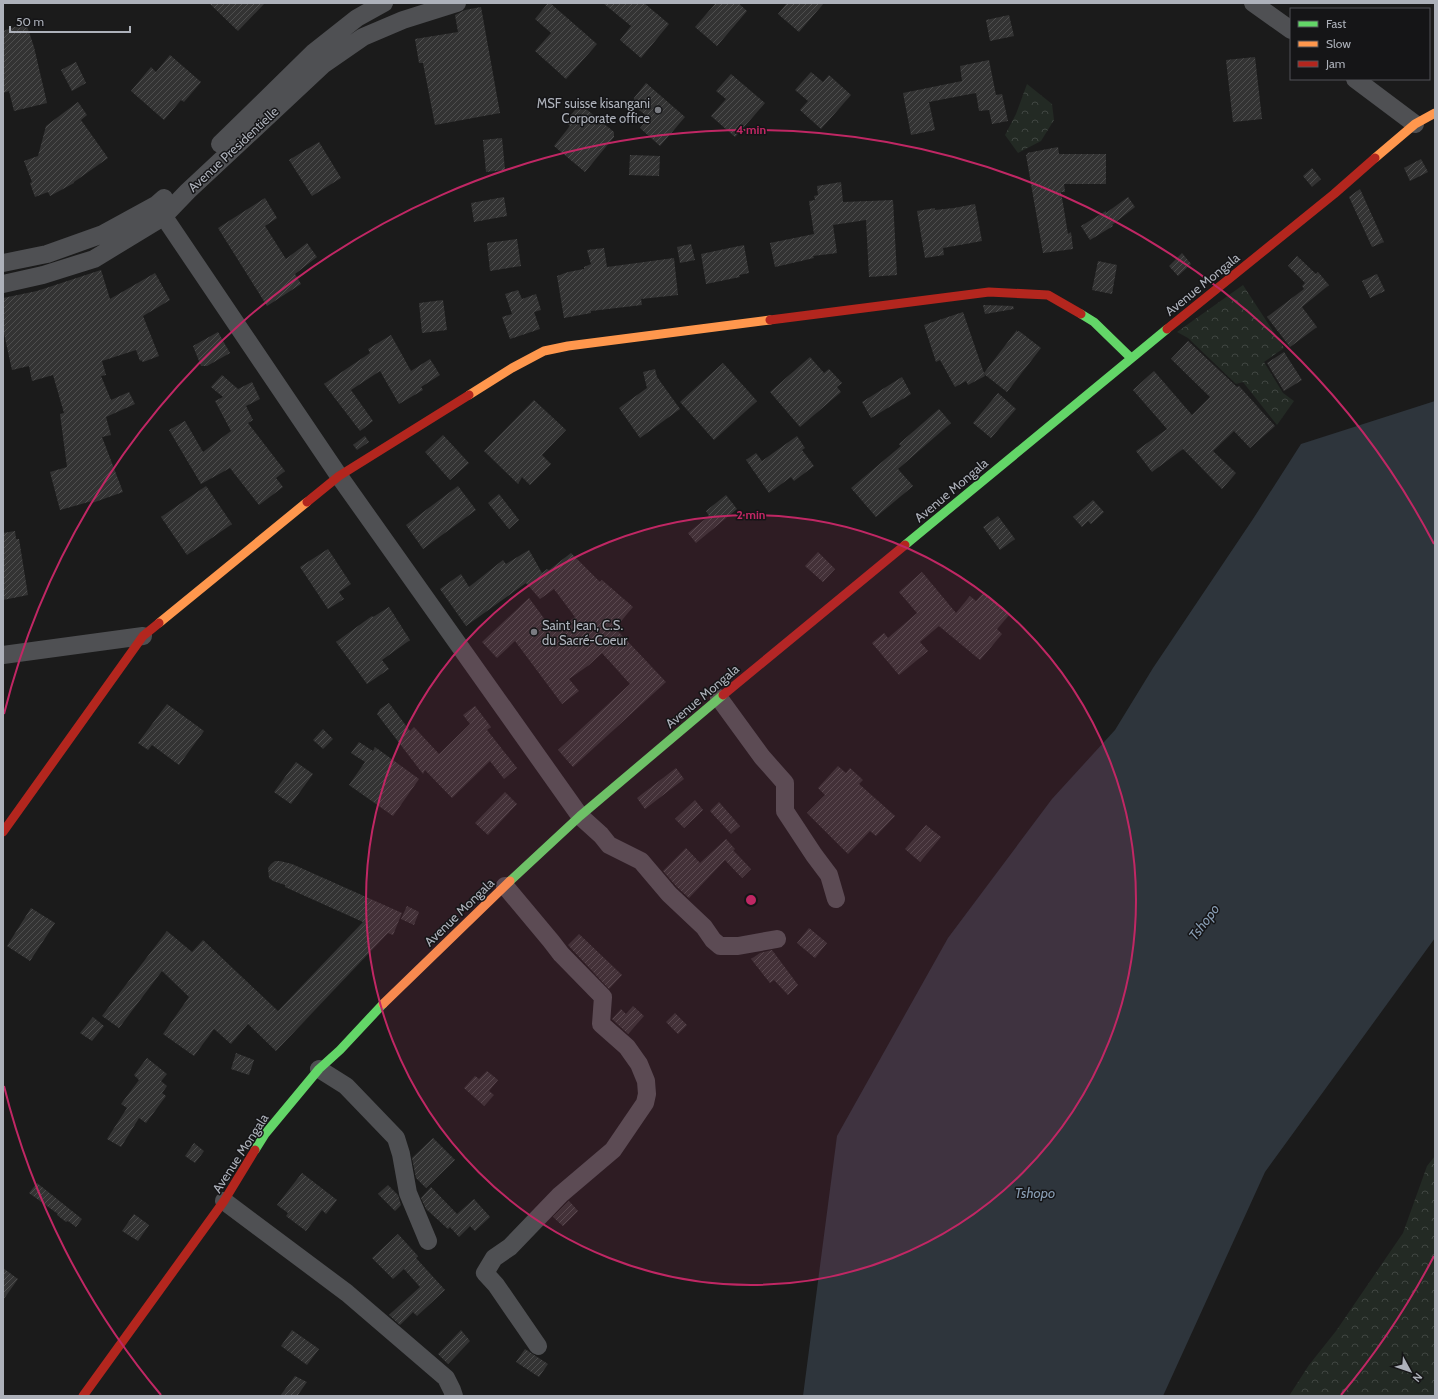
<svg xmlns="http://www.w3.org/2000/svg" width="1438" height="1399" viewBox="0 0 1438 1399" font-family="Cabin,sans-serif">
	<defs>
		<pattern id="forest-crowns" width="20" height="18" patternUnits="userSpaceOnUse"><rect width="20" height="18" fill="#232a24"/><path d="M2 6a3 3 0 1 1 6 0M12 15a3 3 0 1 1 6 0" fill="none" stroke="#404642"/></pattern>
		<pattern id="building-hatch" width="6" height="6" patternUnits="userSpaceOnUse"><rect width="6" height="6" fill="#333"/><path d="M-1 1l2-2M0 6l6-6M5 7l2-2" fill="none" stroke="#4e4e4e"/></pattern>
	</defs>
	<rect width="100%" height="100%" fill="#1b1b1b"/>
	<path fill="url(#forest-crowns)" d="M1027 84 1052 104 1054 120 1041 141 1018 153 1005 135 1016 114Z
		M1243 285 1284 348 1264 362 1283 393 1294 401 1277 425 1243 382 1236 384 1188 338 1177 332Z
		M1435 1156V1396H1289L1309 1365 1336 1331 1403 1233 1427 1166Z"/>
	<path fill="#2e353c" d="M1435 401V938L1265 1172 1163 1396H803L837 1136 948 938 1052 799 1115 730 1153 668 1253 519 1301 444Z"/>
	<path fill="url(#building-hatch)" d="M209 3H265L238 31Z
		M548 3H550L597 44 566 79 535 51 551 33 535 19Z
		M603 3H644L669 24 641 58 620 40 631 26Z
		M716 3H738L747 11 717 46 695 27Z
		M787 3H824L799 32 778 14Z
		M481 7 500 113 435 125 423 63H419L415 39 458 32 455 15 465 10Z
		M1009 15 1014 36 990 41 986 20Z
		M26 23 34 47 47 103 14 111 9 91 3 93V31Z
		M170 55 201 82 184 102 181 100 164 120 131 91 151 67 156 72Z
		M1255 57 1262 119 1233 122 1226 60Z
		M989 60 996 95 1002 94 1008 121 992 124 989 110 979 111 976 93 965 95 929 102 935 130 911 135 903 93 962 81 960 66Z
		M76 62 86 83 72 91 61 70Z
		M811 72 823 82 829 75 851 95 821 129 800 110 808 101 795 90Z
		M731 74 765 103 735 137 711 116 726 99 716 91Z
		M646 83 685 117 660 146 640 128 649 118 633 105 634 98Z
		M78 102 87 115 81 120 108 158 74 182V183L50 196 48 192 35 197 30 183 32 182 24 161 38 156 46 126Z
		M580 104 614 132V137L585 172 554 146 570 126 565 122Z
		M502 138 505 170 486 172 483 140Z
		M319 142 341 178 312 196 289 160Z
		M1058 147 1059 154H1106V184H1064L1065 192H1061L1068 234 1071 232 1073 249 1043 253 1026 155 1028 154 1027 153Z
		M630 155 660 156 659 176 629 175Z
		M1421 159 1428 172 1410 181 1404 168Z
		M1312 168 1321 179 1312 187 1303 176Z
		M841 182 843 202 893 200 897 275 869 277 866 220 833 225 837 253 813 256 814 258 775 267 770 243 814 234 809 201 815 200 814 196 818 195 817 186Z
		M1360 189 1384 242 1372 247 1349 197Z
		M504 197 507 216 474 222 471 203Z
		M1128 197 1135 207 1112 225 1113 226 1090 240 1081 226 1106 211V213Z
		M265 198 277 218 265 226 286 259 307 243 317 257 295 274 301 284 267 306 218 228Z
		M975 204 982 241 943 248 944 255 925 258 917 211 935 208V210L954 208Z
		M517 239 521 266 490 271 487 243Z
		M691 244 695 260 680 263 677 247Z
		M744 245 749 273 739 275 740 277 706 284 701 254Z
		M604 248 607 267 674 258 678 295 641 299 642 305 591 311V313L564 318 557 276 568 272 584 269V267L591 264 587 250Z
		M1182 253 1191 264 1178 276 1169 266Z
		M1297 256 1316 274 1318 272 1329 285 1302 307 1317 327 1290 347 1267 317 1304 289 1302 286 1305 283 1288 266Z
		M1098 261 1117 265 1112 294 1092 290Z
		M101 270 110 299 155 273 170 300 143 316 159 356 143 362 141 360 140 361 136 350 102 361 106 375 101 376 111 400 129 392 135 404 106 417 111 435 102 437 123 492 92 503V501L60 510 50 472 67 467 60 414 64 413 53 375 32 381 29 366 12 370 3 329V298L37 291Z
		M1377 274 1385 291 1370 298 1362 281Z
		M518 290 522 299 536 294 541 310 534 312 540 329 510 339 502 317 512 314 505 294Z
		M443 300 447 330 422 333 419 303Z
		M983 305 1013 306 1014 309 985 314Z
		M963 312 984 373 1017 330V332L1019 331 1041 348 1007 392 984 374 985 376 968 385 966 381 955 387 940 360 936 362 924 325Z
		M218 332 230 353 207 366H201L193 346Z
		M391 335 411 371 430 359 440 375 421 387 423 390 399 404 380 371 351 390 373 421 360 431 324 384 370 353 368 349Z
		M1188 341 1237 387 1239 386 1275 426 1250 448 1234 431 1213 451 1236 473 1222 489 1183 449 1152 472 1136 451 1167 429 1133 390 1154 371 1192 415 1210 397 1171 359Z
		M1284 352 1302 380 1284 391 1267 363Z
		M810 357 824 373 829 369 842 383 837 387 841 392 800 427 770 392Z
		M723 363 757 401 714 440 680 402Z
		M655 369 657 377 680 409 640 438 619 408 647 388 643 372Z
		M222 375 238 389 252 382 260 399 246 406 253 420 248 423 285 471 276 478 283 487 259 505 230 468 201 484 169 430 185 421 203 452 231 431 215 401 223 397 211 387Z
		M902 377 911 394 871 418 862 402Z
		M998 393 1016 409 991 438 973 423Z
		M534 400 566 430 542 455 551 464 530 485 522 477 518 484 484 451Z
		M939 409 951 423 898 469 913 486 876 517 851 488 901 446 899 444Z
		M443 435 469 463 450 480 425 452Z
		M365 436 369 442 357 450 353 445Z
		M797 436 805 448 802 450 814 466 794 481 791 477 769 493 746 460 756 453 762 461Z
		M206 486 232 524 187 555 161 517Z
		M458 486 476 510 423 549 406 525Z
		M499 494 519 520 509 529 488 503Z
		M726 495 737 509 696 543 688 533 709 516 706 511Z
		M1093 500 1104 512 1091 524 1088 521 1082 527 1073 517Z
		M998 516 1015 539 1000 550 983 527Z
		M15 531 16 539H19L28 595 3 600V533Z
		M328 549 351 584 339 592 344 599 328 609 300 567Z
		M529 550 542 573 547 569 549 570 571 553 600 582 602 580 633 607 615 628 666 682 573 767 558 750 630 684 602 653 589 665 569 679 579 691 562 704 515 641 497 658 482 642 529 598 554 632 575 617 554 589 540 599 526 583 466 626 440 589 461 574 469 587 503 560 506 564Z
		M818 552 835 569 823 582 805 566Z
		M922 572 956 613 970 596 976 601 984 592 1010 614 997 629 1002 634 980 660 939 626 920 642 928 651 899 675 872 643 884 633 888 638 917 613 899 592Z
		M389 607 410 640 382 660 389 669 367 684 336 642 372 616 373 617Z
		M389 703 410 731 414 727 439 754 470 724 463 715 475 706 491 727 487 730 517 768 504 779 490 761 452 798 425 770 423 774 377 714 380 709Z
		M167 704 204 731 179 765 152 745 148 750 138 743Z
		M323 729 333 739 323 749 313 740Z
		M359 742 373 751 375 747 419 779 393 816 349 785 365 762 351 753Z
		M296 762 313 774 291 804 274 792Z
		M838 766 846 773 850 768 863 780 859 784 895 816 876 836 870 831 848 854 807 813 825 795 818 788Z
		M676 768 684 779 645 809 637 798Z
		M505 792 517 804 488 835 475 823Z
		M695 800 703 810 684 828 675 819Z
		M719 802 740 826 731 834 710 811Z
		M926 825 941 837 920 862 905 849Z
		M726 839 735 849 733 850 751 869 742 878 725 860 689 898 677 887 663 871 686 848 700 863Z
		M275 861H280L292 864 402 913 393 935 388 933 276 1051 248 1024 231 1044 214 1029 194 1056 163 1034 189 997 162 971 119 1028 102 1016 167 931 192 952 203 940 278 1011 363 922 285 887V885L273 881 269 878 268 868 271 864Z
		M407 906 419 912 414 925 401 919Z
		M31 908 55 923 30 961 7 946Z
		M809 928 827 943 815 958 797 943Z
		M579 934 622 975 609 989 568 945Z
		M772 950 798 985 788 995 774 980 770 983 751 959 760 953Z
		M633 1006 644 1016 628 1034 612 1019 621 1009 626 1014Z
		M675 1013 687 1025 678 1034 666 1022Z
		M93 1017 104 1026 92 1041 80 1033Z
		M236 1053 254 1060 249 1075 231 1069Z
		M147 1058 167 1074 161 1081 167 1086 162 1093 166 1096 146 1123 139 1118 121 1147 107 1139 127 1108 121 1104 139 1080 134 1075Z
		M487 1071 498 1080 489 1091 494 1095 484 1106 464 1088 475 1076 479 1079Z
		M433 1138 455 1160 426 1188 416 1178 412 1158Z
		M194 1143 204 1151 195 1163 185 1156Z
		M302 1173 337 1200 326 1214 322 1210 306 1231 286 1216 288 1213 277 1205Z
		M37 1183 82 1219 76 1227 68 1221 66 1222 57 1215 58 1214 29 1193Z
		M388 1185 398 1195 401 1205 395 1211 378 1194Z
		M431 1187 457 1214 474 1199 490 1217 475 1231 470 1226 459 1237 450 1227 448 1229 426 1209 421 1198Z
		M569 1201 578 1211 563 1226 553 1217Z
		M134 1214 149 1225 138 1241 122 1231Z
		M398 1234 418 1256 416 1258 445 1290 417 1316 413 1312 400 1325 389 1315 420 1287 404 1269 393 1279 372 1258Z
		M3 1268 18 1279 3 1300Z
		M292 1330 319 1349 307 1365 281 1346Z
		M461 1330 470 1341 448 1364 438 1354Z
		M525 1349 548 1364 539 1377 516 1362Z
		M295 1376 307 1382 297 1396H280Z"/>
	<g fill="none" stroke-linecap="round" stroke-linejoin="round">
		<path stroke="#4f5053" stroke-width="18" d="M1253 3 1291 30
			M1355 79 1415 124
			M220 144 314 52 357 18 384 3
			M156 205 339 476 580 816 601 835 609 845 641 861 669 894 704 927 713 940 720 946H738L777 939
			M3 263 47 254 103 234 156 205 164 198
			M3 284 43 275 94 259 163 217 188 191 324 64 363 37 403 20 457 3
			M3 655 143 636
			M719 698 762 757 785 783V811L814 855 829 875 836 899
			M505 886 551 941 561 954 603 997 601 1024 627 1047 639 1064 646 1081 647 1094 645 1103 613 1150 560 1195 510 1247 494 1258 485 1273 496 1285 538 1346
			M319 1069 346 1086 396 1138 401 1154 408 1193 428 1241
			M224 1201 347 1293 446 1378 452 1390 454 1396"/>
		<path stroke="#63d668" stroke-width="9" d="M1081 314 1094 322 1131 358
			M905 545 1167 329
			M510 881 580 816 723 695
			M255 1150 265 1134 319 1069 340 1050 383 1004"/>
		<path stroke="#ff974d" stroke-width="9" d="M1375 158 1415 124 1435 113
			M469 395 512 368 544 351 568 346 770 320
			M159 623 307 502
			M383 1004 510 881"/>
		<path stroke="#b3261e" stroke-width="9" d="M770 320 989 292 1048 295 1081 314
			M1167 329 1334 194 1375 158
			M307 502 339 476 469 395
			M723 695 905 545
			M3 832 143 636 159 623
			M83 1396 224 1201 255 1150"/>
	</g>
	<circle cx="751" cy="900" r="385" fill="#c02764" fill-opacity=".12"/>
	<g fill="none" stroke="#c02764" stroke-width="2">
		<circle cx="751" cy="900" r="385"/>
		<path d="M1434 1256A770 770 0 0 1 1341 1395M161 1395A770 770 0 0 1 4 1086M4 714A770 770 0 0 1 1434 544"/>
	</g>
	<g fill="#7a7c82" stroke="#151517" stroke-width="1.5">
		<circle cx="658" cy="110" r="4"/>
		<circle cx="534" cy="632" r="4"/>
	</g>
	<g text-anchor="middle" stroke-width="3" stroke-linejoin="round" paint-order="stroke">
		<g font-size="13" fill="#adb1ba" stroke="#151517" text-anchor="end">
			<text x="650" y="108">MSF suisse kisangani<tspan x="650" dy="15">Corporate office</tspan></text>
			<text x="542" y="630" text-anchor="start">Saint Jean, C.S.<tspan x="542" dy="15">du Sacré-Coeur</tspan></text>
		</g>
		<g font-size="13" fill="#adb1ba" stroke="#151517">
			<text transform="translate(233 149) rotate(-43)" y="5">Avenue Presidentielle</text>
			<text transform="translate(1202 284) rotate(-39)" y="5">Avenue Mongala</text>
			<text transform="translate(951 490) rotate(-40)" y="5">Avenue Mongala</text>
			<text transform="translate(702 696) rotate(-40)" y="5">Avenue Mongala</text>
			<text transform="translate(459 912) rotate(-44)" y="5">Avenue Mongala</text>
			<text transform="translate(240 1153) rotate(-57)" y="5">Avenue Mongala</text>
		</g>
		<g font-size="14" font-style="italic" fill="#879cb2" stroke="#151517">
			<text transform="translate(1204 922) rotate(-53)" y="5">Tshopo</text>
			<text x="1035" y="1198">Tshopo</text>
		</g>
	</g>
	<circle cx="751" cy="900" r="6" fill="#c02764" stroke="#151517" stroke-width="2"/>
	<g font-size="12" text-anchor="middle" font-weight="bold" fill="#c02764" stroke="#151517" stroke-width="3" stroke-linejoin="round" paint-order="stroke">
		<text x="751" y="134">4 min</text>
		<text x="751" y="519">2 min</text>
	</g>
	<rect width="1438" height="1399" fill="none" stroke="#adb1ba" stroke-width="8"/>
	<rect x="1290" y="8" width="140" height="72" fill="#151517" stroke="#525358"/>
	<rect x="1298" y="21" width="20" height="6" fill="#63d668" stroke="#525358"/>
	<text x="1326" y="28" font-size="12" fill="#adb1ba">Fast</text>
	<rect x="1298" y="41" width="20" height="6" fill="#ff974d" stroke="#525358"/>
	<text x="1326" y="48" font-size="12" fill="#adb1ba">Slow</text>
	<rect x="1298" y="61" width="20" height="6" fill="#b3261e" stroke="#525358"/>
	<text x="1326" y="68" font-size="12" fill="#adb1ba">Jam</text>
	<g transform="translate(1410 1371) rotate(130)" stroke="#151517" stroke-width="3" paint-order="stroke">
	<path d="M0-3L7 15L0 10L-7 15Z" fill="#adb1ba"/>
	<text y="-6" font-size="11" font-weight="bold" text-anchor="middle" fill="#adb1ba">N</text>
	</g>
	<path d="M10 26v6h120v-6" fill="none" stroke="#adb1ba" stroke-width="2"/>
	<text x="16" y="26" font-size="12" fill="#adb1ba" stroke="#151517" stroke-width="3" paint-order="stroke">50 m</text>
</svg>
